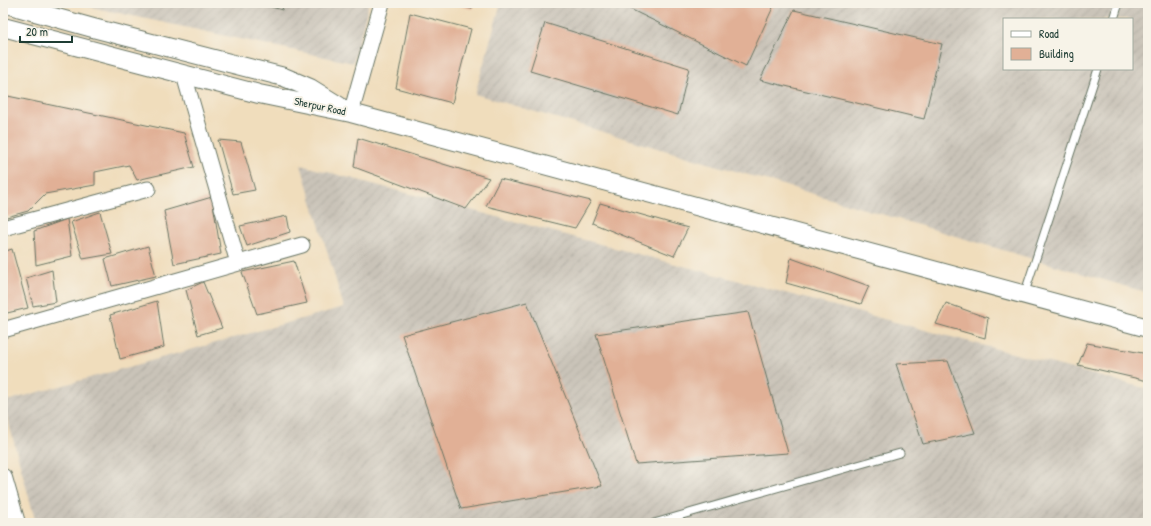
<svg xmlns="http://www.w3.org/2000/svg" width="1151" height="526" viewBox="0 0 1151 526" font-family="'Patrick Hand',sans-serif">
	<defs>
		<pattern id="industrial-furrows" width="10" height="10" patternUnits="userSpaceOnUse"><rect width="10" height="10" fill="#c9c3b8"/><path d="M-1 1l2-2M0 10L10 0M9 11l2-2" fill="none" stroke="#aca89f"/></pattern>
	</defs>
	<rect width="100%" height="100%" fill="#f7f3e8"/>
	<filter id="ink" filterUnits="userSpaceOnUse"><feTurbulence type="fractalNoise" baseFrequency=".025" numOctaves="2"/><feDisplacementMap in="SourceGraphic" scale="8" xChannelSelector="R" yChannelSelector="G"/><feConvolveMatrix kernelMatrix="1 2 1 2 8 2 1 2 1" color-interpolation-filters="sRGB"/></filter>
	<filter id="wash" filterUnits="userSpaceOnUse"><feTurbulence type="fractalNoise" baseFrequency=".012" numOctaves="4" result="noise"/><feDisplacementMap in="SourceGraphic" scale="16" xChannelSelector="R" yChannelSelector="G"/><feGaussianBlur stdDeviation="0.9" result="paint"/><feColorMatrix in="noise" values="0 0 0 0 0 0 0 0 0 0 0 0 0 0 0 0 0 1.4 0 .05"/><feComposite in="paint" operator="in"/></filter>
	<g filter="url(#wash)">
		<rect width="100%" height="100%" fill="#f0ddbc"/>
		<path fill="url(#industrial-furrows)" fill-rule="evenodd" d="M72 3H369L353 63Z
			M501 3H1148V293L475 94ZM1004 19H1132V69H1004Z
			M301 165 1148 389V523H36L3 402 344 307Z"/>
		<g id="blocks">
			<path fill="#e1b096" d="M258 3H284L282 10Z
				M451 3H474L472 9Z
				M632 3H775L746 66 630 9Z
				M794 10 942 44 924 119 760 80Z
				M410 13 471 29 452 103 396 88Z
				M545 23 689 68 678 115 530 71Z
				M3 95 184 133 194 167 137 180 129 165 95 172V185L45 194 28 211 3 218Z
				M358 138 489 178 466 209 354 167Z
				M218 140 241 142 255 190 233 194Z
				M500 179 591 201 575 228 486 206Z
				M212 197 221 254 174 264 164 211Z
				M600 203 688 228 674 256 592 223Z
				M100 212 112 254 83 259 71 222Z
				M287 216 290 232 247 246 240 226Z
				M67 219 72 256 36 265 34 231Z
				M148 246 156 276 112 286 105 259Z
				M12 249 28 308 3 314V252Z
				M791 258 869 286 861 304 786 283Z
				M294 261 307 303 257 314 242 272Z
				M52 270 56 302 33 306 26 278Z
				M203 282 222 328 198 335 186 290Z
				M157 301 164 347 120 359 110 315Z
				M527 302 602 486 461 509 402 335Z
				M946 303 988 318 985 338 936 324Z
				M748 312 788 453 636 464 596 334Z
				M1087 343 1148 354V381L1078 365Z
				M948 361 975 433 923 444 896 364Z"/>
		</g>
	</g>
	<g filter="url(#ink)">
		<use href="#blocks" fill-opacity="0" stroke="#687564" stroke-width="1"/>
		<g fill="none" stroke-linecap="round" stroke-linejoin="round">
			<defs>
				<path id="service" d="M1114 19 1119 3
					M1024 295 1098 69
					M654 523 900 453"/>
				<path id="minor" d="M184 75 238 263
					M351 113 382 3
					M3 228 148 189
					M3 330 302 245"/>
				<path id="tertiary" d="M3 3 93 28 284 77 310 88 339 106
					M3 27 259 94 351 113 1148 328
					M3 478 16 523"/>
			</defs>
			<use href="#service" stroke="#687564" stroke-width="9"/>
			<use href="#minor" stroke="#687564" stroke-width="17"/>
			<use href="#tertiary" stroke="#687564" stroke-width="20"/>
			<use href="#service" stroke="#fff" stroke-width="7"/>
			<use href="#minor" stroke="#fff" stroke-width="15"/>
			<use href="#tertiary" stroke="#fff" stroke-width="18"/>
		</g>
	</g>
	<g text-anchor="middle" stroke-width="4" stroke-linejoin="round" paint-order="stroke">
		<g font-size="11" fill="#1f3d34" stroke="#f7f3e8">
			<text transform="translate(320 106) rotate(12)" y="4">Sherpur Road</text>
		</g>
	</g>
	<rect width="1151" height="526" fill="none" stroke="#f7f3e8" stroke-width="16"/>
	<rect x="1003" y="18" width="130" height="52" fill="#f7f3e8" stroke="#a1aaa0"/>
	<rect x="1011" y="31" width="20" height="6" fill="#ffffff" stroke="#a1aaa0"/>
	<text x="1039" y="38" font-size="12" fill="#1f3d34">Road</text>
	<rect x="1011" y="48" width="20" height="12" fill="#e1b096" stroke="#a1aaa0"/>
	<text x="1039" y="58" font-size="12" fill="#1f3d34">Building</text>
	<path d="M20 36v6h52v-6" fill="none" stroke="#1f3d34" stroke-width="2"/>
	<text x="26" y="36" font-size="12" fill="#1f3d34" stroke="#f7f3e8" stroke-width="3" paint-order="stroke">20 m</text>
</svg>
